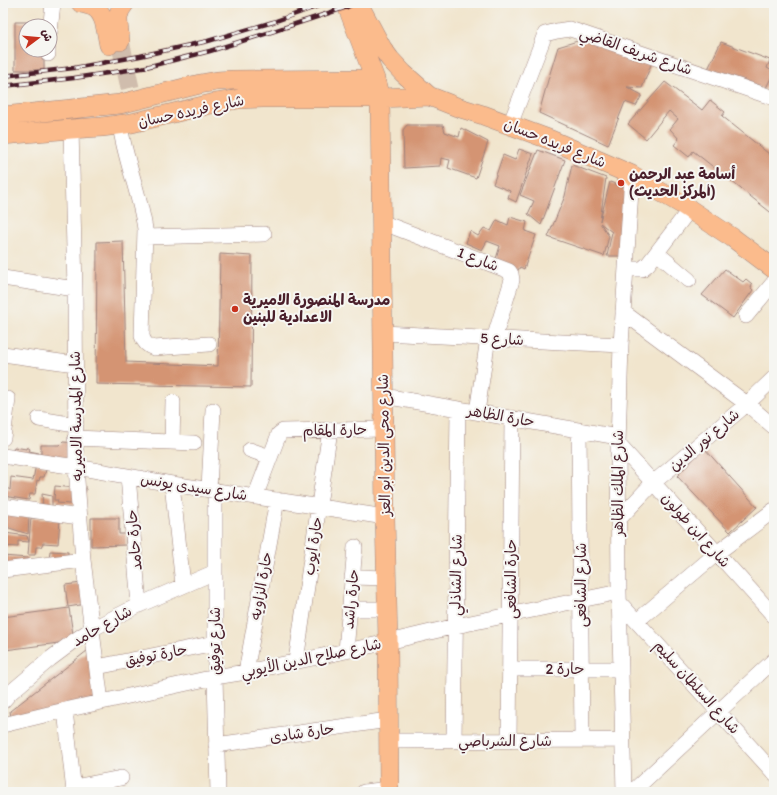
<svg xmlns="http://www.w3.org/2000/svg" width="777" height="795" viewBox="0 0 777 795" font-family="Itim,'Playpen Sans Arabic',sans-serif">
	<rect width="100%" height="100%" fill="#f6f6f2"/>
	<filter id="ink" filterUnits="userSpaceOnUse"><feTurbulence type="fractalNoise" baseFrequency=".025" numOctaves="2"/><feDisplacementMap in="SourceGraphic" scale="8" xChannelSelector="R" yChannelSelector="G"/><feConvolveMatrix kernelMatrix="1 2 1 2 8 2 1 2 1" color-interpolation-filters="sRGB"/></filter>
	<filter id="wash" filterUnits="userSpaceOnUse"><feTurbulence type="fractalNoise" baseFrequency=".012" numOctaves="4" result="noise"/><feDisplacementMap in="SourceGraphic" scale="16" xChannelSelector="R" yChannelSelector="G"/><feGaussianBlur stdDeviation="0.9" result="paint"/><feColorMatrix in="noise" values="0 0 0 0 0 0 0 0 0 0 0 0 0 0 0 0 0 1.4 0 .05"/><feComposite in="paint" operator="in"/></filter>
	<g filter="url(#wash)">
		<rect width="100%" height="100%" fill="#f1e5cd"/>
		<g id="blocks">
			<path fill="#d49473" d="M15 22H44V26H26V50H44V70H15Z
				M584 39 652 62 642 88 627 87 642 95 636 106 625 102 608 145 539 113 548 80 558 47Z
				M721 42 770 60 767 68 774 72 765 90 708 69Z
				M665 82 702 110 710 100 725 112 722 116 774 158V215L693 151 689 157 674 145 679 139 670 129 678 119 669 111 646 139 628 124Z
				M407 125H443L445 132 459 137 461 128 488 142 476 178 448 168 450 160 441 158 440 166 404 168 403 130Z
				M519 149 533 154 516 202 508 198 510 191 493 184 503 155 515 160Z
				M538 150 565 160 541 225 528 214 534 201 520 195Z
				M572 165 606 178 600 221 610 182 631 190 627 256H607L612 232 600 223 609 236 604 256 548 237 565 196Z
				M510 217 527 222 525 231 536 235 524 269 520 267 515 275 495 262 500 246 487 241 482 250 466 243 470 231 478 236 484 228 491 231 497 220 508 225Z
				M123 241 126 362 218 366 220 254 252 256 251 387 96 384 97 242Z
				M725 269 743 282 746 279 752 284 751 288 753 290 733 318 702 295Z
				M63 442 76 443V459L41 458V445H60Z
				M14 447 26 449 27 447 30 449 29 451 39 453V456H12Z
				M704 448 757 507 730 532 677 476Z
				M36 464 47 466 44 477H40L39 481 37 480 35 494H30L29 500 3 496 4 486 10 490 11 477 33 480Z
				M55 486 86 489 84 505 57 503 58 500H54Z
				M42 494 52 496V507L43 508Z
				M3 508 29 517 28 534 3 526Z
				M31 518 60 520 58 544 43 543 41 547H36L35 555H28Z
				M91 518H119V534H126V545L91 546Z
				M5 533 27 536 29 542 18 541V547L3 546Z
				M50 551 68 552 67 566 48 570Z
				M3 556 28 558V563L3 573Z
				M82 583 86 604 68 607 65 585Z
				M69 608 74 641 5 650 3 636V617Z
				M92 647 100 704 11 717 10 711Z"/>
		</g>
	</g>
	<g filter="url(#ink)">
		<use href="#blocks" fill-opacity="0" stroke="#9e827c" stroke-width="1"/>
		<g fill="none" stroke-linecap="round" stroke-linejoin="round">
			<path stroke="#d0bdad" stroke-width="19" stroke-dasharray="19 10" stroke-linecap="butt" d="M120 41 130 88"/>
			<defs>
				<path id="minor" d="M50 32 53 3
					M48 54V50
					M120 125C125 160 140 194 145 229L142 336C144 343 147 346 154 348L209 344
					M510 125 545 34 557 31 570 29 774 98
					M71 129 75 289 76 467 83 560 101 702
					M381 222 509 271 511 274 512 280 494 339
					M145 237 264 234
					M657 253 689 280
					M626 269H642L648 264 690 209
					M3 278 75 289
					M623 312 747 404 774 427
					M746 316 774 282
					M383 333 621 345
					M3 354 75 364
					M384 396 618 437
					M477 412 488 338
					M39 419 75 425
					M579 430 582 740
					M3 438 8 399
					M75 438 194 443
					M172 442 173 402
					M618 444 774 616
					M250 450 270 457
					M3 456 76 467 172 484 385 517
					M128 476 139 605
					M172 484 183 585
					M209 489 213 410
					M215 490V677L218 792
					M255 497 279 434 283 431 384 429
					M3 506 79 517
					M618 520 653 483 747 404 774 378
					M3 570 83 560
					M352 577 387 578
					M619 602 774 773
					M350 609H387
					M637 621 717 553 774 510
					M346 651 355 547
					M296 661 330 430
					M97 667 215 643
					M510 669H621
					M246 672 277 500
					M3 701 10 693 50 659 74 641 92 629 139 605 215 572
					M65 710 74 792
					M3 725 65 710 215 677 246 672 346 651 388 642 456 626 619 592
					M388 741 622 740
					M454 741 458 409
					M509 741 512 418
					M216 745 388 720
					M74 787 121 778
					M364 792 389 789
					M624 792 619 592 618 444 621 345 632 175
					M632 792 774 660"/>
				<path id="major" d="M81 3C85 4 90 5 94 7 106 14 106 33 109 45
					M346 3 375 79 380 98 385 517 388 642 389 792
					M358 3 382 48 390 59 403 73 429 96 457 107 483 115 551 140 632 175 683 205 733 238 774 269
					M120 41C119 26 114 15 125 3
					M3 116 120 104 200 84 217 81 233 80 375 79
					M3 135 71 129 102 127 132 123 215 103 239 99 263 98H380L429 96"/>
			</defs>
			<use href="#minor" stroke="#9e827c" stroke-width="16"/>
			<use href="#major" stroke="#9e827c" stroke-width="20"/>
			<use href="#minor" stroke="#fff" stroke-width="15"/>
			<use href="#major" stroke="#fbbb8c" stroke-width="19"/>
			<defs>
				<path id="rail" d="M3 76 74 68 140 56 208 41 273 22 327 3
					M3 86 74 78 142 68 210 51 271 32 347 7 355 3"/>
			</defs>
			<use href="#rail" stroke="#4a1f2b" stroke-width="4.5"/>
			<use href="#rail" stroke="#f6f6f2" stroke-width="3" stroke-dasharray="9" stroke-linecap="butt"/>
		</g>
	</g>
	<g fill="#c8321e" stroke="#f6f6f2" stroke-width="1.5">
		<circle cx="621" cy="183" r="4"/>
		<circle cx="235" cy="309" r="4"/>
	</g>
	<g text-anchor="middle" stroke-width="4" stroke-linejoin="round" paint-order="stroke">
		<g font-size="15" fill="#4a1f2b" stroke="#f6f6f2">
			<text transform="translate(636 51) rotate(19)" y="5">شارع شريف القاضي</text>
			<text transform="translate(191 111) rotate(-12)" y="5">شارع فريده حسان</text>
			<text transform="translate(555 143) rotate(22)" y="5">شارع فريده حسان</text>
			<text transform="translate(478 259) rotate(21)" y="5">شارع 1</text>
			<text transform="translate(502 339) rotate(3)" y="5">شارع 5</text>
			<text transform="translate(76 416) rotate(-91)" y="5">شارع المدرسة الاميريه</text>
			<text transform="translate(501 416) rotate(10)" y="5">حارة الظاهر</text>
			<text transform="translate(335 430) rotate(-1)" y="5">حارة المقام</text>
			<text transform="translate(704 440) rotate(-40)" y="5">شارع نور الدين</text>
			<text transform="translate(384 445) rotate(-91)" y="5">شارع محى الدين ابو العز</text>
			<text transform="translate(618 483) rotate(-90)" y="5">شارع الملك الظاهر</text>
			<text transform="translate(194 487) rotate(9)" y="5">شارع سيدى يونس</text>
			<text transform="translate(696 530) rotate(48)" y="5">شارع ابن طولون</text>
			<text transform="translate(134 540) rotate(-95)" y="5">حارة حامد</text>
			<text transform="translate(313 546) rotate(-82)" y="5">حارة ايوب</text>
			<text transform="translate(456 575) rotate(-89)" y="5">شارع الشاذلي</text>
			<text transform="translate(511 579) rotate(-90)" y="5">حارة الشافعى</text>
			<text transform="translate(581 585) rotate(-90)" y="5">شارع الشافعى</text>
			<text transform="translate(261 586) rotate(-80)" y="5">حارة الزاويه</text>
			<text transform="translate(351 599) rotate(-85)" y="5">حارة راشد</text>
			<text transform="translate(102 626) rotate(-30)" y="5">شارع حامد</text>
			<text transform="translate(215 641) rotate(-90)" y="5">شارع توفيق</text>
			<text transform="translate(156 655) rotate(-11)" y="5">حارة توفيق</text>
			<text transform="translate(311 658) rotate(-12)" y="5">شارع صلاح الدين الأيوبي</text>
			<text x="565" y="674">حارة 2</text>
			<text transform="translate(697 687) rotate(48)" y="5">شارع السلطان سليم</text>
			<text transform="translate(302 733) rotate(-8)" y="5">حارة شادى</text>
			<text x="505" y="746">شارع الشرباصي</text>
		</g>
		<g font-size="15" font-weight="bold" fill="#4a1f2b" stroke="#f6f6f2" text-anchor="start">
			<text x="629" y="179">أسامة عبد الرحمن<tspan x="629" dy="17">(المركز الحديث)</tspan></text>
			<text x="243" y="305">مدرسة المنصورة الاميرية<tspan x="243" dy="17">الاعدادية للبنين</tspan></text>
		</g>
	</g>
	<rect width="777" height="795" fill="none" stroke="#f6f6f2" stroke-width="16"/>
	<g transform="translate(38 38) rotate(74)"><circle r="19" fill="#f6f6f2" stroke="#b1a0a2"/>
	<path d="M0-3L7 15L0 10L-7 15Z" fill="#c8321e"/>
	<text y="-6" font-size="11" font-weight="bold" text-anchor="middle" fill="#4a1f2b">ش</text>
	</g>
</svg>
